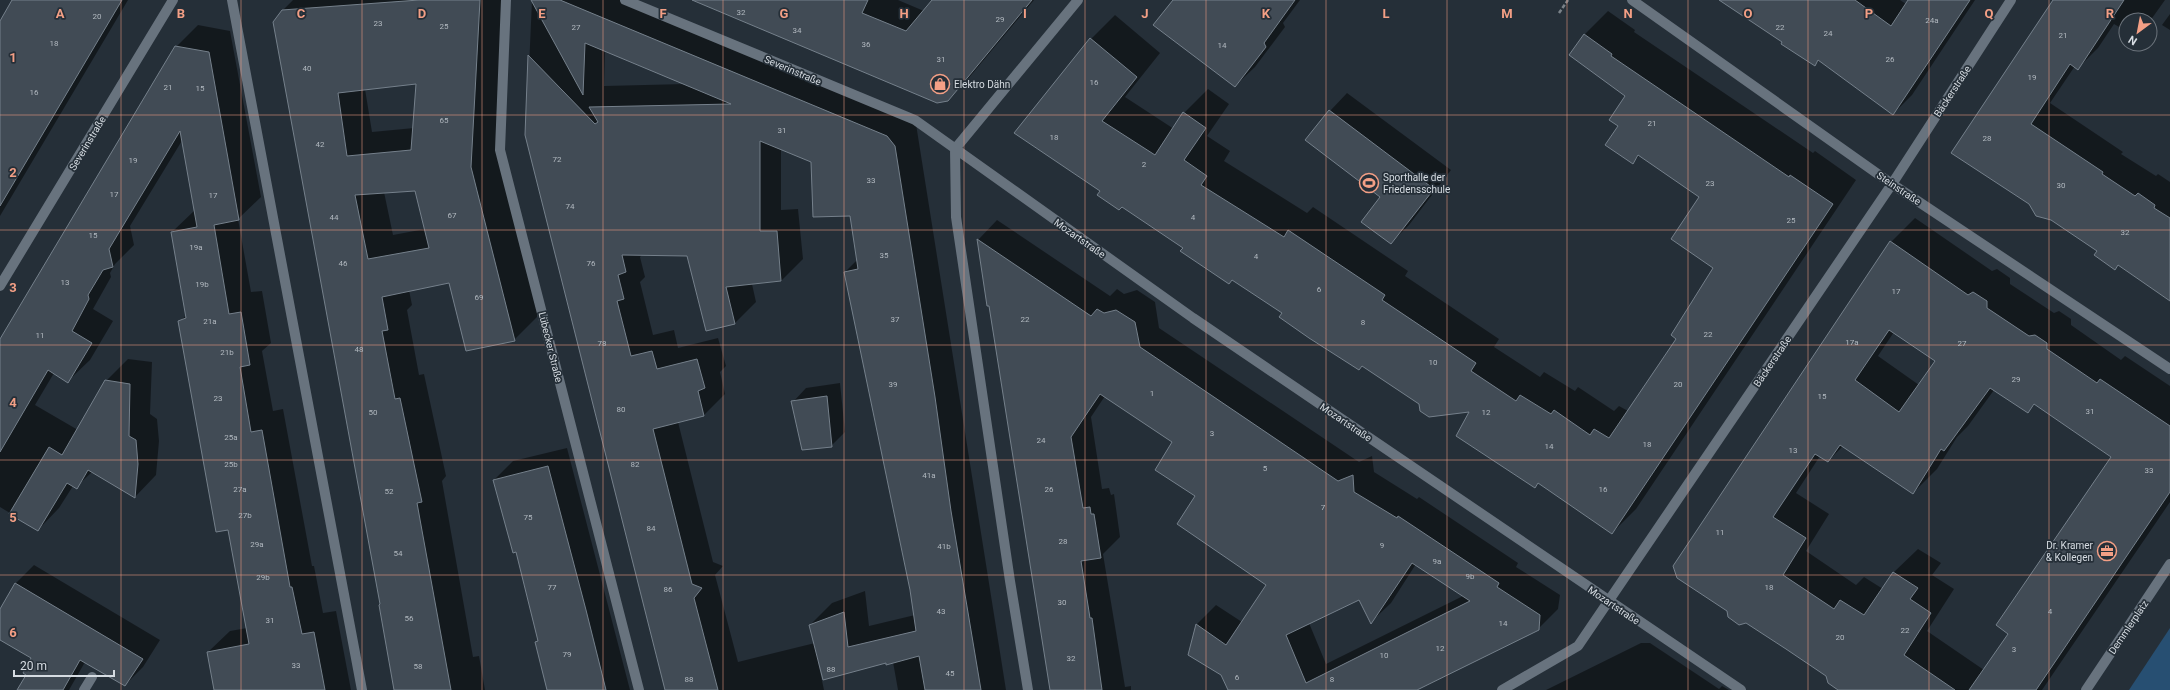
<svg xmlns="http://www.w3.org/2000/svg" width="2170" height="690" viewBox="0 0 2170 690" font-family="Roboto,sans-serif">
	<rect width="100%" height="100%" fill="#252f38"/>
	<path fill="#274f72" d="M2170 628V690H2129Z"/>
	<path fill="#0007" fill-rule="evenodd" d="M18 0H128L0 216V23Z
		M293 0H503L496 141 539 315 514 340 450 282 409 290 412 305 407 310 419 375 424 374 446 476 442 481 473 657 479 656 485 690H396L282 11ZM417 83 414 128 372 132 365 89ZM416 190 425 229 393 235 384 192Z
		M532 0H631L916 124 1006 690H898L893 662H818L824 690H666L526 135ZM605 51 685 84 604 86ZM781 149 812 161 851 215 857 260 845 272 915 615 869 626 865 591 832 603 810 625 815 643 738 662 715 575 723 566 713 562 678 422 704 415 725 394 720 372 726 366 718 338 678 348 674 330 653 335 640 282 645 277 640 257 642 255H688L735 323 756 302 752 284 781 281 803 259 798 209 781 210Z
		M692 0H898L924 11 935 0H1034L967 80 947 100 937 102Z
		M1174 0H1300L1283 23 1285 27 1255 67 1235 86Z
		M1729 0H1900L1906 4 1909 0H1975L1912 95 1893 114 1820 60 1814 65Z
		M2055 0H2165L2150 21 2126 20V31L2114 24 2098 48 2078 68 2075 66 2050 103 2123 152 2121 154 2156 176 2158 174 2170 182V301L2119 265 2115 268 2098 250 2051 219 2040 217 2029 203 1953 152Z
		M1608 11 1635 30 1634 32 1813 153 1815 151 1856 180 1636 509 1612 533 1539 482 1535 486 1471 411 1363 366 1359 369 1284 313 1101 191 1091 39 1115 15 1160 53 1125 97 1174 129 1184 113 1208 89 1229 104 1207 136 1230 151 1224 161 1307 213 1313 207 1408 271 1405 276 1499 339 1494 347 1540 377 1544 372 1575 391 1578 387 1614 411 1619 406 1628 411 1678 339 1715 268 1700 197 1640 155 1633 162 1619 126 1627 95 1570 55 1585 34Z
		M2170 14V30L2162 25Z
		M198 25 230 31 261 197 238 219 251 292 262 291 271 343 262 351 273 411 283 409 312 566H314L323 613 336 611 351 690H215L208 652 230 631 247 628 229 529 180 322 186 315 172 232 195 210 183 139 130 226 134 245 115 264 110 273 111 277 93 309 113 321 90 360 68 381 54 373 35 405 78 430 106 381 128 359 152 362 150 414 157 419 159 441 156 475 135 497 92 472 76 487 73 486 59 508 38 530 0 507V341L176 47Z
		M1347 93 1451 170 1409 225 1391 243 1381 196 1330 111Z
		M1915 218 1992 271 1997 269 2010 278V284L2054 313 2059 311 2071 319V325L2121 360 2125 356 2170 386V502L2042 690H1839L1827 675 1728 610 1674 566 1891 242ZM1894 332 1936 361 1919 385 1878 356ZM1994 390 2028 412 2035 404 2112 458 2010 633 1984 670 1927 631 1954 589 1932 575 1941 563 1918 549 1894 572 1883 589 1864 577 1856 585 1806 551 1829 514 1796 493 1820 456 1828 461 1843 446 1913 493 1937 469 1957 437 1968 426Z
		M997 220 1110 296 1117 289 1124 294 1137 290 1155 302 1159 328 1359 462 1372 456 1374 472 1417 499 1419 497 1518 563 1516 567 1560 595 1558 609 1538 629 1416 690H1229L1221 674 1190 654 1197 624 1216 605 1242 622 1268 585 1196 495 1174 442 1105 396 1091 417 1102 489 1109 488 1111 495 1114 494 1120 537 1103 554 1125 687 1131 686V690H1052L990 305 978 240ZM1416 564 1463 596 1326 664 1309 623 1360 599 1371 622 1391 603Z
		M840 383 845 432 831 446 793 402 806 388Z
		M567 448 630 690H548L536 643 539 640 517 551 494 480 513 461Z
		M34 565 160 640 143 667 125 685 85 662 69 690H18L27 675 32 658 0 639V611L16 583Z
		M1641 643H1650L1719 689 1722 686 1729 690H1546Z"/>
	<path fill="#414b55" stroke="#75808b" fill-rule="evenodd" d="M12 0H122L0 206V21Z
		M419 0H480L471 167 515 341 466 351 449 283 382 297 388 330 382 331 395 399 400 398 422 502 417 503 451 690H394L379 605 380 604 273 22 282 10ZM416 84 411 150 347 156 338 93ZM415 191 429 248 368 259 355 195Z
		M531 0H560L887 136 895 146 935 397 951 511 981 690H925L919 656 886 665V663L823 680 809 625 844 612 848 647 916 631 910 590 844 272 858 269 850 216 813 217 811 162 760 141V231H777L781 281 726 287 735 324 706 331 687 256 622 255 626 272 618 275 624 299 617 301 631 356 652 351 657 369 697 359 705 388 698 391 704 416 653 429 692 584 702 588 694 598 718 690H665L525 135 528 55 595 124 598 122 589 107 731 104 585 43 583 95Z
		M692 0H868L862 13 906 31 932 0H1032L948 101 937 103Z
		M1173 0H1295L1264 43 1266 47 1235 87 1153 25Z
		M1719 0H1855L1891 26 1908 0H1970L1893 115 1818 60 1815 66 1781 44 1782 42Z
		M2053 0H2124L2078 70 2070 64 2031 124 2103 172 2102 174 2135 196 2138 193 2155 205 2154 208 2170 218V301L2118 265 2115 270 2094 255 2097 251 2051 220 2036 216 2029 204 1951 153Z
		M1584 34 1612 54 1611 56 1789 177 1790 175 1833 204 1612 534 1538 483 1535 488 1456 436 1469 412 1429 417 1420 411 1419 404 1362 366 1359 370 1309 338 1279 317 1282 313 1232 280 1229 284 1180 251 1183 248 1122 207 1119 210 1097 195 1100 191 1014 133 1090 38 1137 77 1102 121 1155 155 1183 112 1206 128 1184 160 1207 176 1201 185 1284 237 1288 230 1385 295 1382 300 1476 363 1471 371 1516 401 1520 395 1551 414 1554 410 1590 435 1594 429 1609 438 1676 339 1671 335 1713 268 1671 239 1699 197 1638 155 1633 164 1605 145 1618 126 1609 120 1625 96 1569 55Z
		M175 46 209 52 239 220 214 225 229 314 241 312 250 365 240 367 251 432 262 430 290 587H292L302 634 314 632 325 690H214L207 652 249 644 228 530 216 532 178 321 186 318 171 232 197 227 180 131 109 249 113 267 103 270 88 295 89 299 72 331 92 343 68 383 48 370 0 452V339Z
		M1329 110 1434 189 1391 244 1361 222 1380 197 1305 140Z
		M977 239 1091 316 1097 309 1104 313 1116 310 1135 322 1140 347 1338 481 1353 475 1354 492 1397 518 1398 516 1499 583 1497 587 1540 615 1539 630 1417 690H1228L1221 675 1188 655 1196 624 1226 645 1266 585 1177 524 1195 496 1155 470 1172 442 1100 394 1071 437 1083 508 1090 507 1091 514H1094L1101 558 1081 561 1090 618H1092L1102 690H1050L989 306H987ZM1412 563 1470 601 1306 683 1286 635 1359 600 1371 624Z
		M1890 241 1968 295 1973 292 1987 301V308L2029 336 2035 335 2047 343V349L2097 383 2100 379 2170 426V492L2036 690H1969L2008 634 1996 625 2111 457 2034 404 2028 413 1990 388 1944 451 1941 449 1913 494 1840 445 1828 462 1815 454 1773 517 1806 538 1783 575 1834 609 1840 600 1864 615 1893 572 1918 588 1910 599 1931 613 1904 655 1955 690H1838L1828 683 1826 676 1786 649 1746 623 1739 625 1728 617 1727 611 1677 578 1673 566ZM1889 330 1935 361 1899 412 1855 380Z
		M105 380 130 384 129 436 136 440 138 464 135 498 88 470 77 489 67 483 38 531 9 514 49 447 62 455Z
		M827 396 832 447 802 450 791 401Z
		M548 466 586 610 606 690H547L535 642 538 641 516 552 513 553 493 480Z
		M15 583 143 659 125 686 80 660 63 690H17L26 675 23 673 31 658 0 640V609Z"/>
	<g fill="none" stroke-linecap="round" stroke-linejoin="round">
		<path stroke="#7a8289" stroke-width="2.5" stroke-dasharray="4 2" stroke-linecap="butt" d="M1559 13 1568 0"/>
		<path stroke="#68737e" stroke-width="10" d="M84 690 92 677"/>
		<path stroke="#68737e" stroke-width="10" d="M232 0 362 690
			M506 0 500 150 639 690
			M625 0 915 120 1193 318 1741 690
			M1632 0 1892 184 2170 369
			M0 286 173 0
			M1028 690 1010 581 956 217 955 149 1078 0
			M1502 690 1578 646 1892 184 2011 0
			M2086 690 2170 564"/>
	</g>
	<path fill="none" stroke="#f39f85" stroke-width="1" stroke-opacity="0.55" d="M121 0V690M241 0V690M362 0V690M482 0V690M603 0V690M723 0V690M844 0V690M964 0V690M1085 0V690M1206 0V690M1326 0V690M1447 0V690M1567 0V690M1688 0V690M1808 0V690M1929 0V690M2049 0V690M0 115H2170M0 230H2170M0 345H2170M0 460H2170M0 575H2170"/>
	<defs>
		<symbol id="shop-ring" viewBox="-11 -11 22 22"><circle r="9.5" fill="#252f38" stroke="#f39f85" stroke-width="1.5"/><path d="M-5-2.5h2.3a2.7 3.5 0 0 1 5.4 0H5L5.5 6h-11ZM-1.5-2.5h3a1.5 2.3 0 0 0-3 0Z" fill="#f39f85"/></symbol>
		<symbol id="stadium-ring" viewBox="-11 -11 22 22"><circle r="9.5" fill="#252f38" stroke="#f39f85" stroke-width="1.5"/><path d="M0-5a6.5 5 0 1 0 0 10a6.5 5 0 1 0 0-10ZM-3.5-1.8h7v3.6h-7Z" fill="#f39f85"/></symbol>
		<symbol id="office-ring" viewBox="-11 -11 22 22"><circle r="9.5" fill="#252f38" stroke="#f39f85" stroke-width="1.5"/><path d="M-6-3h4V-5.5h4V-3h4V5H-6ZM-1-4.5V-3h2v-1.5ZM-6 0V1H6V0Z" fill="#f39f85"/></symbol>
	</defs>
	<g fill-rule="evenodd">
		<use href="#shop-ring" x="929" y="73" width="22" height="22"/>
		<use href="#stadium-ring" x="1358" y="172" width="22" height="22"/>
		<use href="#office-ring" x="2096" y="540" width="22" height="22"/>
	</g>
	<g text-anchor="middle" stroke-width="3.5" stroke-linejoin="round" paint-order="stroke">
		<g font-size="8" fill="#b1b8bf">
			<text x="741" y="15">32</text>
			<text x="97" y="19">20</text>
			<text x="1000" y="22">29</text>
			<text x="1932" y="23">24a</text>
			<text x="378" y="26">23</text>
			<text x="444" y="29">25</text>
			<text x="576" y="30">27</text>
			<text x="1780" y="30">22</text>
			<text x="797" y="33">34</text>
			<text x="1828" y="36">24</text>
			<text x="2063" y="38">21</text>
			<text x="54" y="46">18</text>
			<text x="866" y="47">36</text>
			<text x="1222" y="48">14</text>
			<text x="941" y="62">31</text>
			<text x="1890" y="62">26</text>
			<text x="307" y="71">40</text>
			<text x="2032" y="80">19</text>
			<text x="1094" y="85">16</text>
			<text x="168" y="90">21</text>
			<text x="200" y="91">15</text>
			<text x="34" y="95">16</text>
			<text x="444" y="123">65</text>
			<text x="1652" y="126">21</text>
			<text x="782" y="133">31</text>
			<text x="1054" y="140">18</text>
			<text x="1987" y="141">28</text>
			<text x="320" y="147">42</text>
			<text x="557" y="162">72</text>
			<text x="133" y="163">19</text>
			<text x="1144" y="167">2</text>
			<text x="871" y="183">33</text>
			<text x="1710" y="186">23</text>
			<text x="2061" y="188">30</text>
			<text x="114" y="197">17</text>
			<text x="213" y="198">17</text>
			<text x="570" y="209">74</text>
			<text x="452" y="218">67</text>
			<text x="334" y="220">44</text>
			<text x="1193" y="220">4</text>
			<text x="1791" y="223">25</text>
			<text x="2125" y="235">32</text>
			<text x="93" y="238">15</text>
			<text x="196" y="250">19a</text>
			<text x="884" y="258">35</text>
			<text x="1256" y="259">4</text>
			<text x="343" y="266">46</text>
			<text x="591" y="266">76</text>
			<text x="65" y="285">13</text>
			<text x="202" y="287">19b</text>
			<text x="1319" y="292">6</text>
			<text x="1896" y="294">17</text>
			<text x="479" y="300">69</text>
			<text x="895" y="322">37</text>
			<text x="1025" y="322">22</text>
			<text x="210" y="324">21a</text>
			<text x="1363" y="325">8</text>
			<text x="1708" y="337">22</text>
			<text x="40" y="338">11</text>
			<text x="1852" y="345">17a</text>
			<text x="602" y="346">78</text>
			<text x="1962" y="346">27</text>
			<text x="359" y="352">48</text>
			<text x="227" y="355">21b</text>
			<text x="1433" y="365">10</text>
			<text x="2016" y="382">29</text>
			<text x="893" y="387">39</text>
			<text x="1678" y="387">20</text>
			<text x="1152" y="396">1</text>
			<text x="1822" y="399">15</text>
			<text x="218" y="401">23</text>
			<text x="621" y="412">80</text>
			<text x="2090" y="414">31</text>
			<text x="373" y="415">50</text>
			<text x="1486" y="415">12</text>
			<text x="1212" y="436">3</text>
			<text x="231" y="440">25a</text>
			<text x="1041" y="443">24</text>
			<text x="1647" y="447">18</text>
			<text x="1549" y="449">14</text>
			<text x="1793" y="453">13</text>
			<text x="231" y="467">25b</text>
			<text x="635" y="467">82</text>
			<text x="1265" y="471">5</text>
			<text x="2149" y="473">33</text>
			<text x="929" y="478">41a</text>
			<text x="240" y="492">27a</text>
			<text x="1049" y="492">26</text>
			<text x="1603" y="492">16</text>
			<text x="389" y="494">52</text>
			<text x="1323" y="510">7</text>
			<text x="245" y="518">27b</text>
			<text x="528" y="520">75</text>
			<text x="651" y="531">84</text>
			<text x="1720" y="535">11</text>
			<text x="1063" y="544">28</text>
			<text x="257" y="547">29a</text>
			<text x="1382" y="548">9</text>
			<text x="944" y="549">41b</text>
			<text x="398" y="556">54</text>
			<text x="1437" y="564">9a</text>
			<text x="1470" y="579">9b</text>
			<text x="263" y="580">29b</text>
			<text x="552" y="590">77</text>
			<text x="1769" y="590">18</text>
			<text x="668" y="592">86</text>
			<text x="1062" y="605">30</text>
			<text x="941" y="614">43</text>
			<text x="2050" y="614">4</text>
			<text x="409" y="621">56</text>
			<text x="270" y="623">31</text>
			<text x="1503" y="626">14</text>
			<text x="1905" y="633">22</text>
			<text x="1840" y="640">20</text>
			<text x="1440" y="651">12</text>
			<text x="2014" y="652">3</text>
			<text x="567" y="657">79</text>
			<text x="1384" y="658">10</text>
			<text x="1071" y="661">32</text>
			<text x="296" y="668">33</text>
			<text x="418" y="669">58</text>
			<text x="831" y="672">88</text>
			<text x="950" y="676">45</text>
			<text x="1237" y="680">6</text>
			<text x="689" y="682">88</text>
			<text x="1332" y="682">8</text>
		</g>
		<g font-size="10" fill="#d6dce2" stroke="#252f38">
			<text transform="translate(793 70) rotate(23)" y="4">Severinstraße</text>
			<text transform="translate(1952 91) rotate(-57)" y="4">Bäckerstraße</text>
			<text transform="translate(87 143) rotate(-59)" y="4">Severinstraße</text>
			<text transform="translate(1899 188) rotate(34)" y="4">Steinstraße</text>
			<text transform="translate(1080 238) rotate(35)" y="4">Mozartstraße</text>
			<text transform="translate(551 347) rotate(76)" y="4">Lübecker Straße</text>
			<text transform="translate(1772 361) rotate(-56)" y="4">Bäckerstraße</text>
			<text transform="translate(1346 422) rotate(34)" y="4">Mozartstraße</text>
			<text transform="translate(1614 605) rotate(34)" y="4">Mozartstraße</text>
			<text transform="translate(2128 627) rotate(-56)" y="4">Demmlerplatz</text>
		</g>
		<g font-size="10" fill="#d6dce2" stroke="#252f38" text-anchor="start">
			<text x="954" y="88">Elektro Dähn</text>
			<text x="1383" y="181">Sporthalle der<tspan x="1383" dy="12">Friedensschule</tspan></text>
			<text x="2093" y="549" text-anchor="end">Dr. Kramer<tspan x="2093" dy="12">&amp; Kollegen</tspan></text>
		</g>
	</g>
	<g font-size="13" text-anchor="middle" font-weight="bold" fill="#f39f85" stroke="#252f38" stroke-width="3.5" stroke-linejoin="round" paint-order="stroke">
		<text x="60" y="18">A</text>
		<text x="181" y="18">B</text>
		<text x="301" y="18">C</text>
		<text x="422" y="18">D</text>
		<text x="542" y="18">E</text>
		<text x="663" y="18">F</text>
		<text x="784" y="18">G</text>
		<text x="904" y="18">H</text>
		<text x="1025" y="18">I</text>
		<text x="1145" y="18">J</text>
		<text x="1266" y="18">K</text>
		<text x="1386" y="18">L</text>
		<text x="1507" y="18">M</text>
		<text x="1628" y="18">N</text>
		<text x="1748" y="18">O</text>
		<text x="1869" y="18">P</text>
		<text x="1989" y="18">Q</text>
		<text x="2110" y="18">R</text>
		<text x="13" y="62">1</text>
		<text x="13" y="177">2</text>
		<text x="13" y="292">3</text>
		<text x="13" y="407">4</text>
		<text x="13" y="522">5</text>
		<text x="13" y="637">6</text>
	</g>
	<g transform="translate(2138 32) rotate(212)"><circle r="19" fill="#252f38" stroke="#6c747c"/>
	<path d="M0-3L7 15L0 10L-7 15Z" fill="#f39f85"/>
	<text y="-6" font-size="11" font-weight="bold" text-anchor="middle" fill="#d6dce2">N</text>
	</g>
	<path d="M14 670v6h100v-6" fill="none" stroke="#d6dce2" stroke-width="2"/>
	<text x="20" y="670" font-size="12" fill="#d6dce2" stroke="#252f38" stroke-width="3" paint-order="stroke">20 m</text>
</svg>
